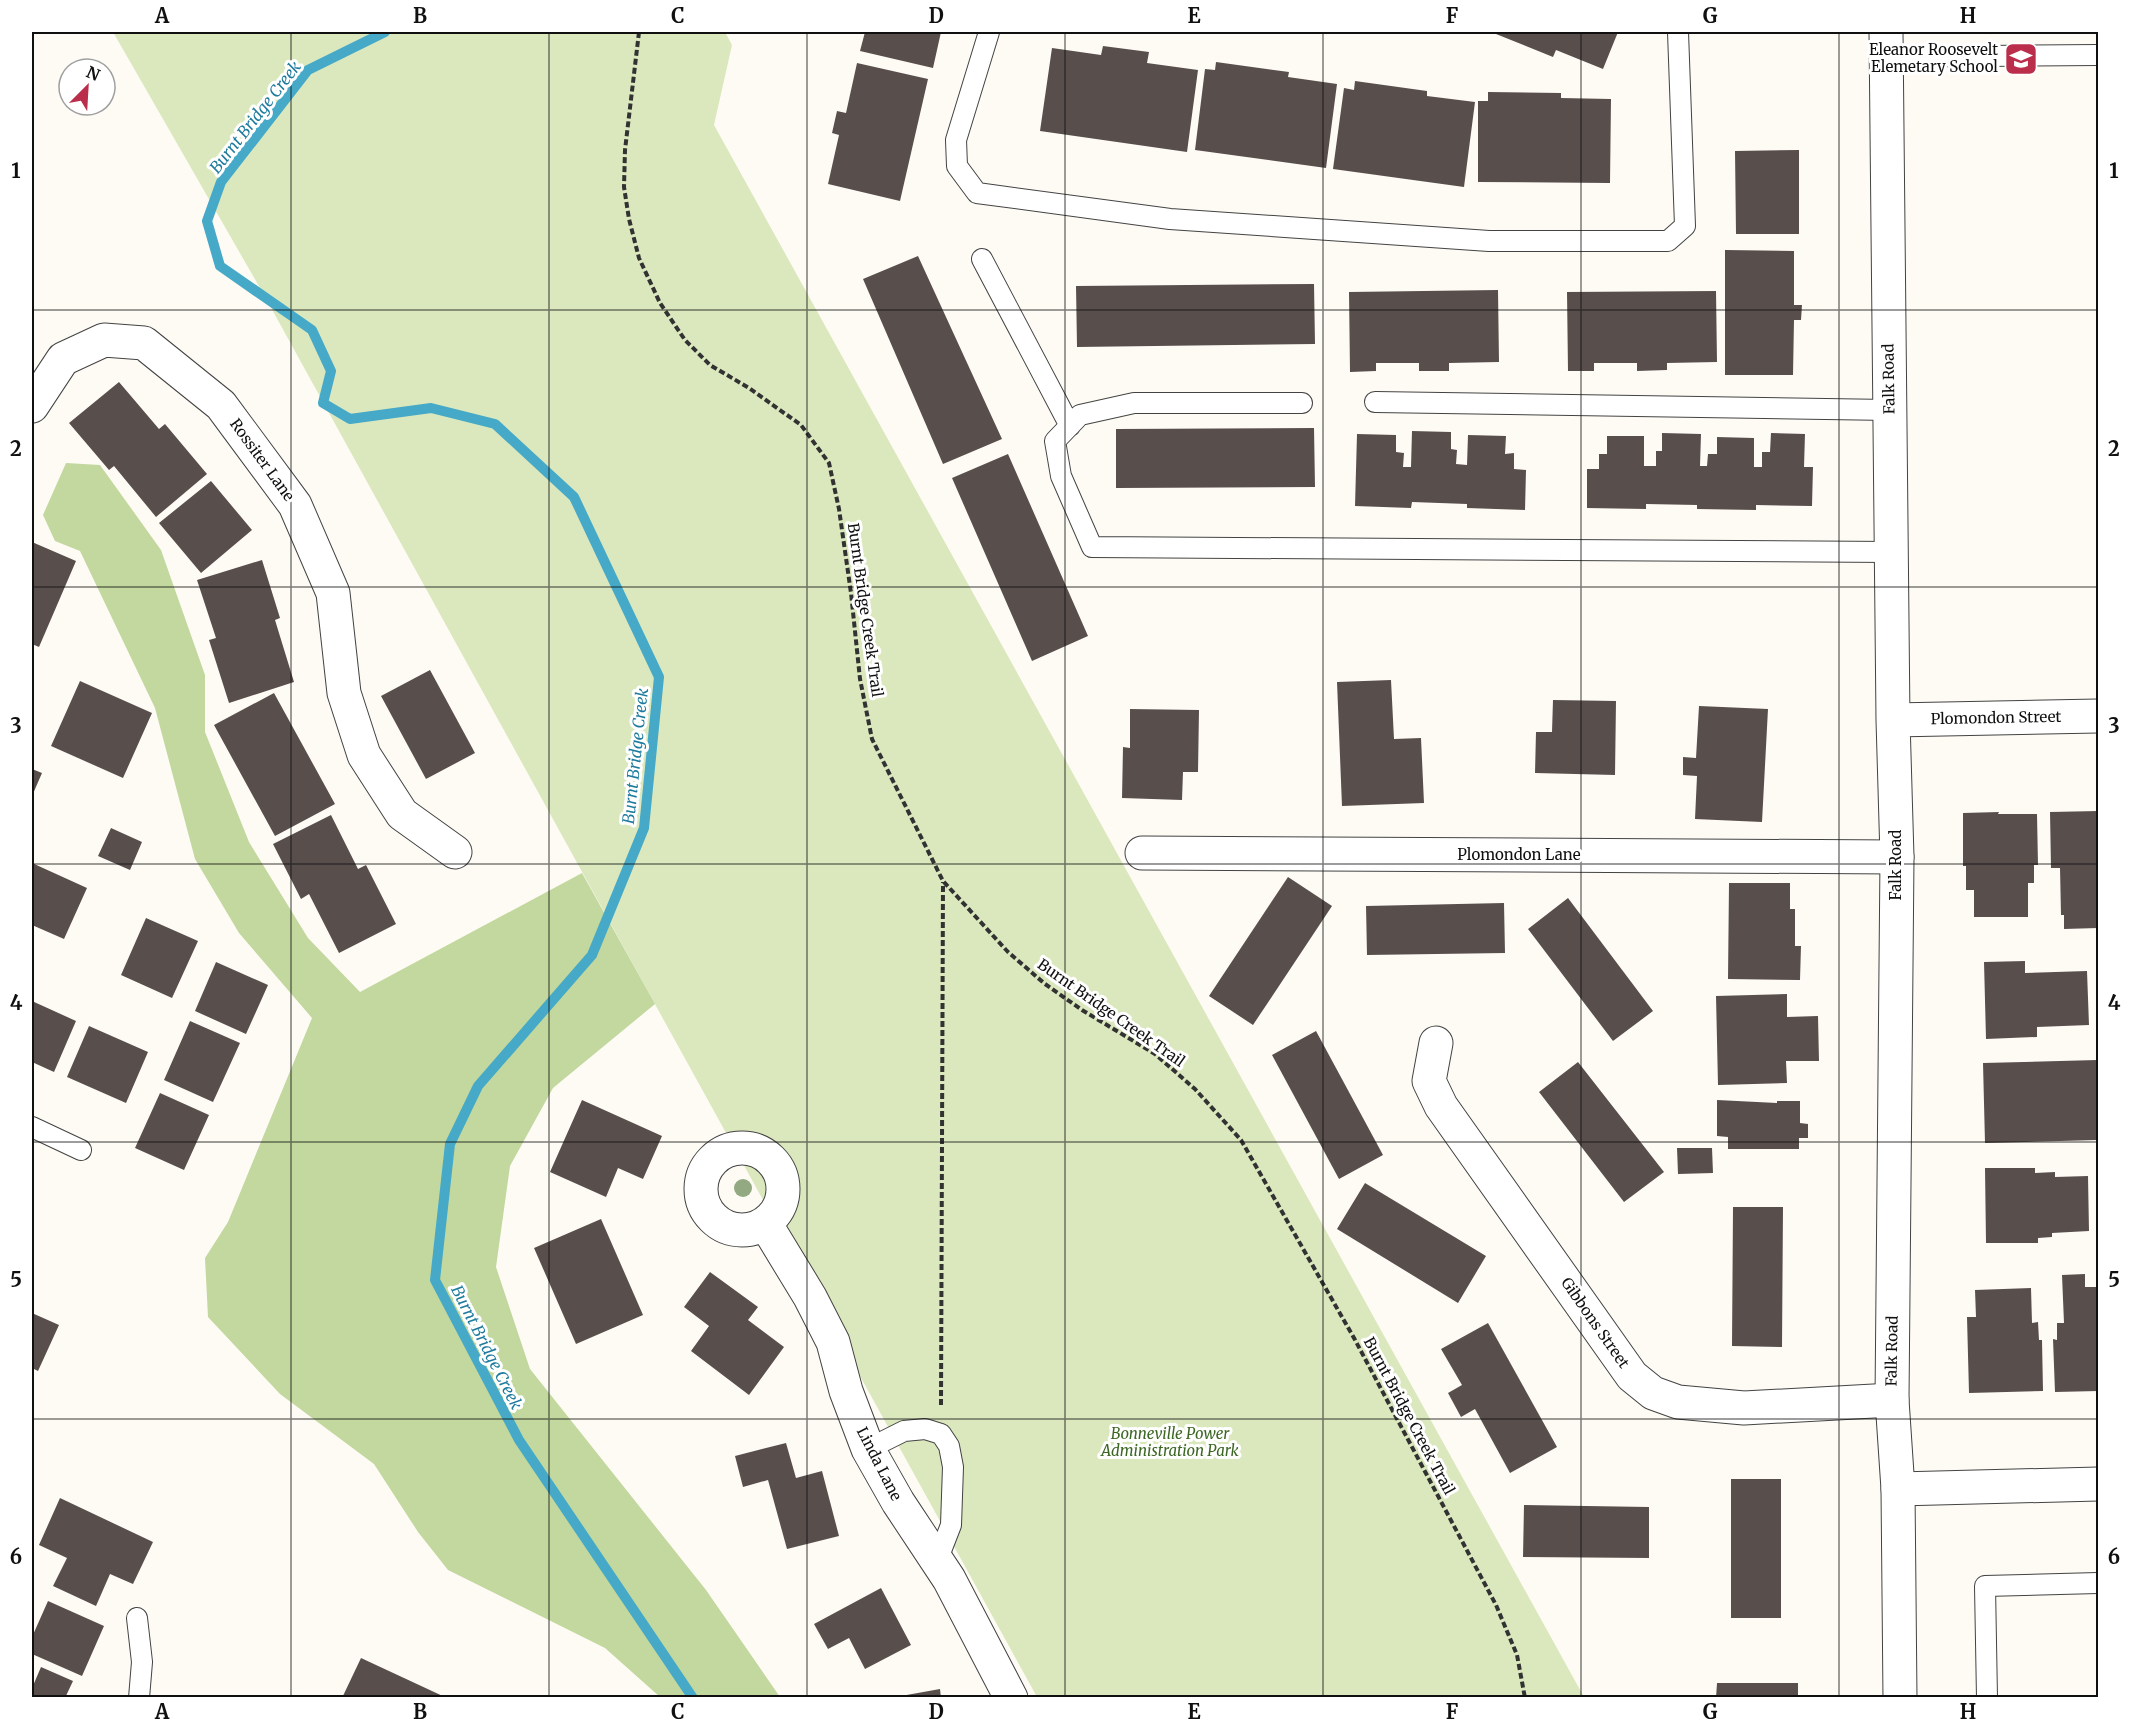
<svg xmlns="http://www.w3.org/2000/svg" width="2130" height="1729" viewBox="0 0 2130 1729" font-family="Merriweather,serif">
	<rect width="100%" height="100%" fill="#fefbf4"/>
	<path fill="#dbe8be" d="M113 32H725L732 45 714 125 1584 1697H1037L264 295Z"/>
	<path fill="#c2d89e" d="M66 463 100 465 161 550 205 675V732L249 842 308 938 360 992 582 873 655 1004 553 1088 510 1166 496 1267 530 1369 706 1590 780 1697H660L605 1648 448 1570 418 1532 374 1464 280 1394 208 1317 205 1258 228 1222 312 1018 239 933 195 859 155 708 80 551 55 541 43 515Z"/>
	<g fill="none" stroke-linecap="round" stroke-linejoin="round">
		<path stroke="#45a9c7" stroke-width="10" d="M385 32 308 70 221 182 207 221 220 266 312 330 331 371 323 403 350 419 431 408 495 424 574 497 659 677 644 828 592 955 478 1086 450 1144 435 1280 519 1440 693 1698"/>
	</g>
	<path fill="#584f4d" d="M865 32H941L933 68 860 51Z
		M1491 32H1618L1603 69 1556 50 1553 57Z
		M1103 46 1149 52 1147 63 1198 70 1187 152 1040 131 1052 48 1101 55Z
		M1216 62 1289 72 1288 77 1337 84 1326 168 1195 150 1205 69 1215 70Z
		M857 63 928 79 900 201 828 184 839 135 832 133 837 111 846 113Z
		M1355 81 1427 91V96L1475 102 1464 187 1333 169 1344 88 1354 90Z
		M1488 92 1561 93V98L1611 99 1610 183 1478 182V101H1488Z
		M1799 150V234H1736L1735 151Z
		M1725 250 1794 251V305H1802L1801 320H1794L1793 375H1725Z
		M918 256 1002 439 943 464 863 279Z
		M1314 284 1315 344 1077 347 1076 286Z
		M1498 290 1499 362 1449 363V371H1419V363H1376V371L1350 372 1349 292Z
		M1716 291 1717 362 1667 363V370L1637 371V363H1594V371H1568L1567 292Z
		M119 382 159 429 165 424 207 474 156 517 114 466 109 470 69 423Z
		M1314 428 1315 487 1116 488V429Z
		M1412 431 1451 432V449L1457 450 1456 464 1467 465 1468 435 1506 436 1505 454 1514 453V469L1526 470 1525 510 1467 508V504L1412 502 1411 508 1355 506 1357 434 1396 435V452L1404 453 1403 467H1411Z
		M1662 433 1701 434 1700 466H1707L1708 454H1717V437L1754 438V467H1762V452H1770L1771 433 1805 434 1804 467H1813L1812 506 1756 505V510L1697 509V505L1646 504V509L1587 508V469H1599V454H1607V436H1644V466H1656V451H1662Z
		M1008 454 1088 636 1032 661 952 478Z
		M211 481 252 530 201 573 159 523Z
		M32 542 76 561 39 647 32 644Z
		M262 560 280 618 275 620 294 682 229 703 209 640 216 638 197 580Z
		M430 670 475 753 426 779 381 696Z
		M1391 680 1394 739 1421 738 1424 803 1342 806 1337 682Z
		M80 681 152 713 123 778 51 746Z
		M274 693 335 804 275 836 214 725Z
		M1553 700 1616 701 1615 775 1535 773 1536 732H1552Z
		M1699 706 1768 709 1762 822 1695 819 1697 776 1683 775V757L1696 758Z
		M1130 709 1199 710 1198 772H1183L1182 800 1122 798 1123 747 1130 748Z
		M32 769 42 773 32 796Z
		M2098 811V928L2064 929V915H2061L2060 868H2051L2050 812Z
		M1999 812 1998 814H2037L2038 865H2034V883H2028V917H1974V890H1966V866H1963V813Z
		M331 815 358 869 366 865 396 924 339 953 309 894 301 899 273 844Z
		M111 828 142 842 130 870 98 856Z
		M32 863 87 888 64 939 32 925Z
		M1288 877 1332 906 1253 1025 1209 996Z
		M1729 883H1790V909H1795V946H1801L1800 980 1728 979Z
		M1568 898 1653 1011 1613 1041 1528 929Z
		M1504 903 1505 953 1367 955 1366 906Z
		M146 918 198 941 172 998 121 975Z
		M2025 961V973L2087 971 2089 1025 2037 1027V1037L1986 1039 1984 962Z
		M216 962 268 985 246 1034 195 1011Z
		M1787 994V1017L1818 1016 1819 1061H1786L1787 1083 1718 1085 1716 996Z
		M32 1001 76 1021 54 1072 32 1062Z
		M190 1021 240 1043 213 1102 164 1080Z
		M89 1026 148 1052 126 1103 67 1077Z
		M1316 1031 1383 1155 1339 1179 1272 1055Z
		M2097 1060 2098 1140 1985 1143 1983 1063Z
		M1578 1062 1664 1172 1624 1202 1539 1092Z
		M160 1093 209 1115 184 1170 135 1148Z
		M582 1100 662 1136 643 1179 618 1168 606 1197 550 1172Z
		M1717 1100 1777 1103V1101H1800V1123L1808 1124V1138H1799V1149H1728V1137L1717 1136Z
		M1677 1148H1712L1713 1173 1678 1174Z
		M1985 1168H2035V1173L2055 1172V1177L2088 1176 2089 1231 2052 1233V1237L2038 1238V1243H1986Z
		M1365 1183 1486 1256 1458 1303 1337 1229Z
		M1733 1207H1783L1782 1347 1732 1346Z
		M601 1219 643 1315 576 1344 534 1248Z
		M710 1272 758 1307 748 1320 784 1347 749 1395 691 1351 709 1326 684 1307Z
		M2085 1274V1287H2098V1391L2055 1392 2053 1339 2057 1340V1323H2064L2062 1275Z
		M2031 1288 2032 1323 2038 1322 2039 1340H2042L2043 1391 1969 1393 1967 1317H1976L1975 1290Z
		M32 1313 59 1325 38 1371 32 1368Z
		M1488 1323 1557 1447 1510 1473 1475 1409 1461 1417 1448 1393 1462 1385 1441 1349Z
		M786 1443 796 1478 822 1471 839 1536 787 1549 768 1480 743 1487 735 1456Z
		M1731 1479H1781V1618H1731Z
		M60 1498 153 1542 133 1584 110 1574 96 1606 53 1586 67 1558 39 1545Z
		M1524 1505 1649 1507V1558L1523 1557Z
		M881 1588 911 1645 865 1669 849 1638 828 1649 814 1624Z
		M48 1601 104 1626 82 1676 32 1654V1637Z
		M361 1658 447 1698H342Z
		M41 1667 73 1681 65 1698H32V1688Z
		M1717 1683H1798V1698H1716Z
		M940 1689 941 1698H901V1696Z"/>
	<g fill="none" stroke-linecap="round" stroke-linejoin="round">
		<defs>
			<path id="service" d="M989 32 956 140 957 166 977 193 1170 219 1489 241H1668L1685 226 1678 32
				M1886 57 2098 55
				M982 259 1070 426
				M1375 402 1889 410
				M1302 403H1134L1080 415 1055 441 1061 476 1092 547 1891 552
				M32 1127 81 1150
				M868 1449 904 1431 925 1429 941 1434 949 1446 953 1467 951 1525 937 1561
				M137 1618 142 1662 139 1698
				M1987 1698 1985 1586 2098 1583"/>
			<path id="minor" d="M32 406 63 359 104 340 144 343 221 405 295 505 333 593 344 693 364 755 402 814 455 852
				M1142 853 1897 857
				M1436 1043 1429 1081 1441 1106 1632 1376 1653 1393 1678 1402 1744 1408 1892 1400
				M701 1189a41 41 0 1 1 82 0a41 41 0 1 1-82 0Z
				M765 1223 810 1297 833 1342 846 1391 868 1449 898 1502 949 1579 1011 1698
				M1898 1489 2098 1484"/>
			<path id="tertiary" d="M1886 32 1893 720 1897 857 1892 1400 1898 1489 1900 1698
				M1893 720 2098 716"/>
		</defs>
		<use href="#service" stroke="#434343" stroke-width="22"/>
		<use href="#minor" stroke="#434343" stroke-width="35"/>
		<use href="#tertiary" stroke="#434343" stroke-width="35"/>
		<path stroke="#323232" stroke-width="4" stroke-dasharray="6 3" stroke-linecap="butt" d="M639 32 625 150 624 187 629 219 639 258 660 303 685 340 710 365 749 388 801 425 829 463 839 509 851 593 860 679 872 739 943 881 1008 952 1045 984 1082 1010 1155 1054 1195 1089 1241 1140 1354 1338 1496 1605 1517 1655 1525 1698
			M941 1405 943 882"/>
		<use href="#service" stroke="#fff" stroke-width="20"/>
		<use href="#minor" stroke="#fff" stroke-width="33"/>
		<use href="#tertiary" stroke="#fff" stroke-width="33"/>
	</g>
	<circle fill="#93a981" cx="743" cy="1188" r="9"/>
	<path fill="none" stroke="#101010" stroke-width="1.5" stroke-opacity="0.55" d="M291 32V1698M549 32V1698M807 32V1698M1065 32V1698M1323 32V1698M1581 32V1698M1839 32V1698M32 310H2098M32 587H2098M32 864H2098M32 1142H2098M32 1419H2098"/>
	<defs>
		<symbol id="school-square" viewBox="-11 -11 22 22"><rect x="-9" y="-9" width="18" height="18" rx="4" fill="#ba2e4c" stroke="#fff"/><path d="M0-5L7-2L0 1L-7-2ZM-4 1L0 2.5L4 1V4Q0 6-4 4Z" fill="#fff"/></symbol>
	</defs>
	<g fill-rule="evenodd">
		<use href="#school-square" x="2002" y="40" width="38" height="38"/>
	</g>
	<g text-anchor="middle" stroke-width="6" stroke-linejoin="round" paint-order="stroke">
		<g font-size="15" fill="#101010" stroke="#fff" text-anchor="end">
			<text x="1998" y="55">Eleanor Roosevelt<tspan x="1998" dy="17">Elemetary School</tspan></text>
		</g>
		<g font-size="15" fill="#101010" stroke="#fff">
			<text transform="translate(1889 379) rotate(-91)" y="5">Falk Road</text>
			<text transform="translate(262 460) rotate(54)" y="5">Rossiter Lane</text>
			<text transform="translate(865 610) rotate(82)" y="5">Burnt Bridge Creek Trail</text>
			<text transform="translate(1996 718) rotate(-1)" y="5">Plomondon Street</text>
			<text x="1519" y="860">Plomondon Lane</text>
			<text transform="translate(1896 865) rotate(-90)" y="5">Falk Road</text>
			<text transform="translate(1111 1013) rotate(35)" y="5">Burnt Bridge Creek Trail</text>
			<text transform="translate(1595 1323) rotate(55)" y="5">Gibbons Street</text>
			<text transform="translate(1892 1351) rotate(-89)" y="5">Falk Road</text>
			<text transform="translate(1409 1416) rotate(62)" y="5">Burnt Bridge Creek Trail</text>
			<text transform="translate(879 1464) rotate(63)" y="5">Linda Lane</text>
		</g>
		<g font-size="15" font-style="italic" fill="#3c6623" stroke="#fff">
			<text x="1170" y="1439">Bonneville Power<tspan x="1170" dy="17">Administration Park</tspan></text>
		</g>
		<g font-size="16" font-style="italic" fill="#1e7b9d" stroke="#fff">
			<text transform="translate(255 117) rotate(-52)" y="6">Burnt Bridge Creek</text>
			<text transform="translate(635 756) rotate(-84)" y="6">Burnt Bridge Creek</text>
			<text transform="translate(487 1347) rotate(63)" y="6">Burnt Bridge Creek</text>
		</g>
	</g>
	<rect width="2130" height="1729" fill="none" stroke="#ffffff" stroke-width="66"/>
	<g transform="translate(87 87) rotate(24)"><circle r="28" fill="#ffffff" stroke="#9f9f9f" stroke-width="1.5"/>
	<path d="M0-4.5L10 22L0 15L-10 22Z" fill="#ba2e4c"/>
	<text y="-9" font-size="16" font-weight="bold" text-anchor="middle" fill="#101010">N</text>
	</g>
	<rect x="33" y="33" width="2064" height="1663" fill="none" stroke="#101010" stroke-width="2"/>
	<g font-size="20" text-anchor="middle" font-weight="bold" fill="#101010">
		<text x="162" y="23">A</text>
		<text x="420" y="23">B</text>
		<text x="678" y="23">C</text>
		<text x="936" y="23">D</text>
		<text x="1194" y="23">E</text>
		<text x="1452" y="23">F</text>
		<text x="1710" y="23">G</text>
		<text x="1968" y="23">H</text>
		<text x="16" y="178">1</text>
		<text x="2114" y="178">1</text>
		<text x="16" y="456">2</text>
		<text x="2114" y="456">2</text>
		<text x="16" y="733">3</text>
		<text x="2114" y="733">3</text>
		<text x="16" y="1010">4</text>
		<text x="2114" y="1010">4</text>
		<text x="16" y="1287">5</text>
		<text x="2114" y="1287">5</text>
		<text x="16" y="1564">6</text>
		<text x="2114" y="1564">6</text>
		<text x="162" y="1719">A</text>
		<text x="420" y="1719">B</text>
		<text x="678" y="1719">C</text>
		<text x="936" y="1719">D</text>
		<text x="1194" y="1719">E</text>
		<text x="1452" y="1719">F</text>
		<text x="1710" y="1719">G</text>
		<text x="1968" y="1719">H</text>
	</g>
</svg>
